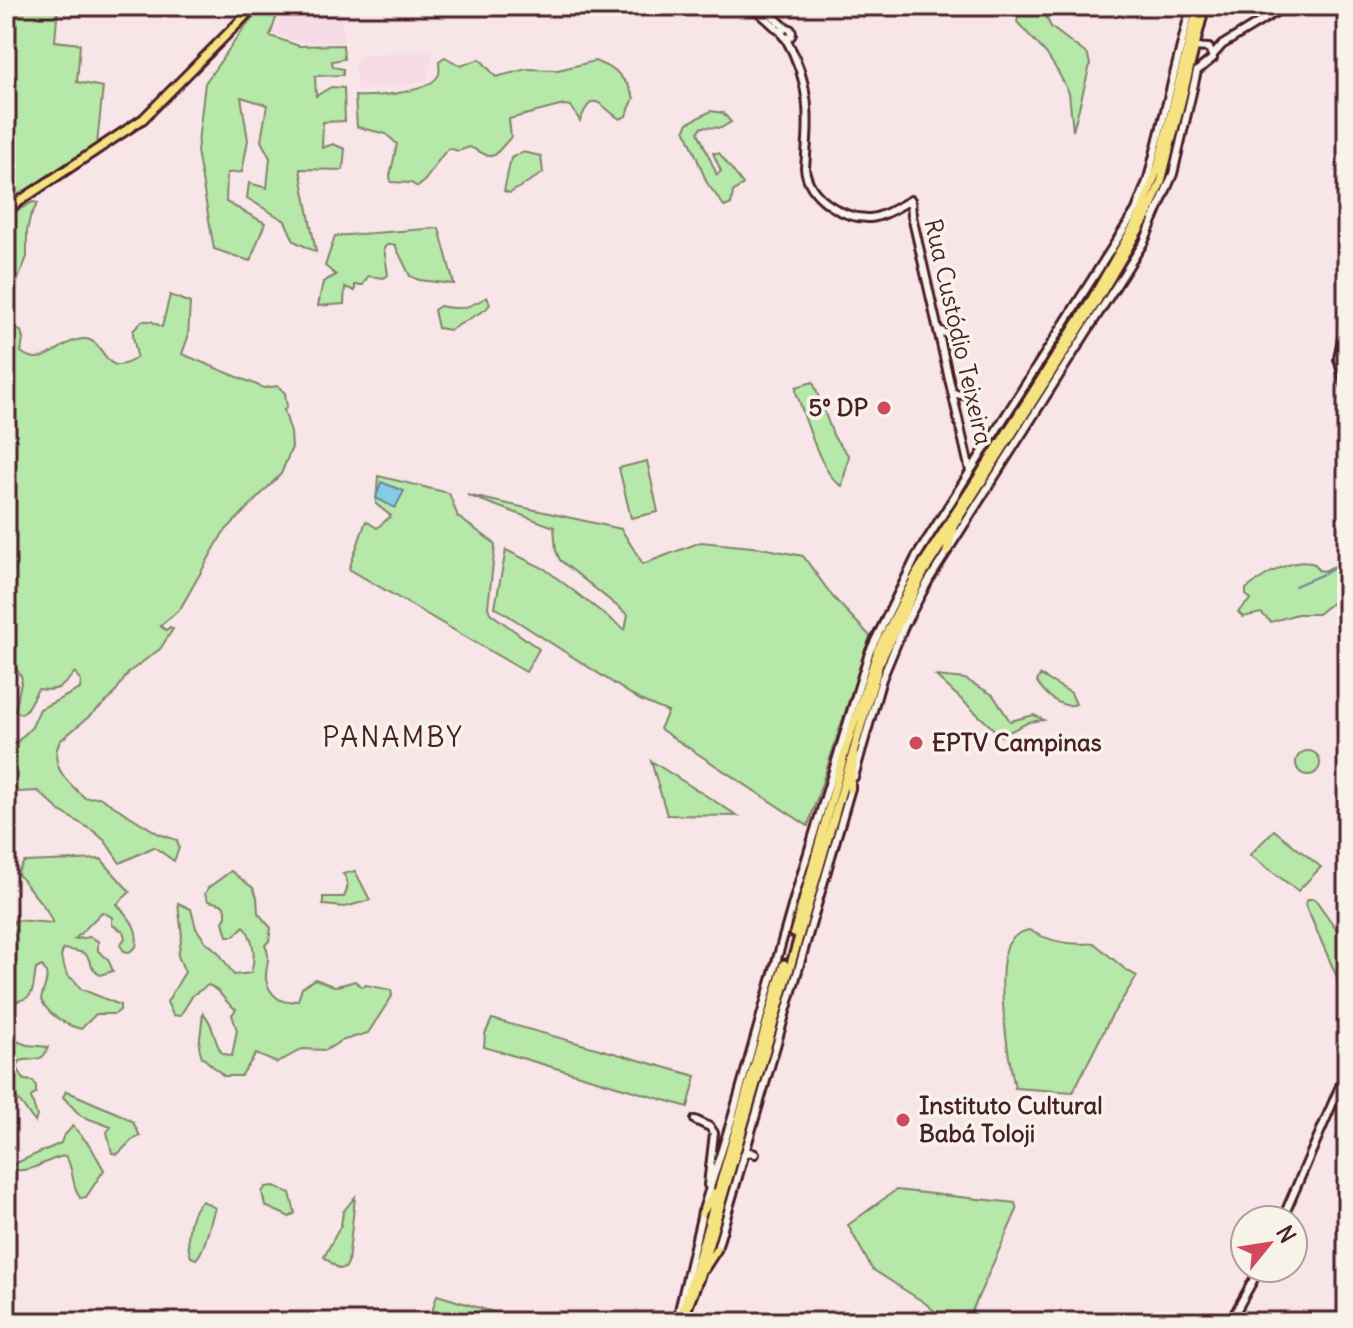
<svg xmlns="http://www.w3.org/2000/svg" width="1353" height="1328" viewBox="0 0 1353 1328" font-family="Delius,sans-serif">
	<rect width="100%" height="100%" fill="#f7e5e7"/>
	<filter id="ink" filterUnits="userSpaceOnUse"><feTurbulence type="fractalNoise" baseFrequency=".0125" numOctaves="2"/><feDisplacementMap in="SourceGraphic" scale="16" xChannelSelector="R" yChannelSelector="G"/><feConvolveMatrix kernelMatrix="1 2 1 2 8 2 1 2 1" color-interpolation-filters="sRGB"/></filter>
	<g filter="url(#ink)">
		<path fill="#f7dbe6" d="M282 6H342L343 42H298L273 33 283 11Z
			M432 51 428 80 388 88 357 90 354 64 360 55Z"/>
		<path fill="#b6e8a9" stroke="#80846a" stroke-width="2" d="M6 6H58L55 41 80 44 77 82 103 87 97 144 6 204Z
			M264 6H280L270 36 299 46 343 45 344 59 332 61 333 67 343 69V75L315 76 316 96 331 87 344 88 345 121 323 122 322 148 333 144 345 149 343 170 300 169 316 252 294 241 285 221 247 198 249 183 267 188 270 158 261 141 267 105 241 97 248 140 242 172 227 173 226 202 265 223 250 261 214 249 197 151 205 83 244 28Z
			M1021 6H1041L1051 27 1088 55 1090 65 1073 131 1069 93 1058 72 1046 53 1017 22Z
			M445 57 461 66 480 59 496 77 527 69 558 70 595 61 615 70 628 85 634 98 626 116 620 119C600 107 594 86 580 121L571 106 564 105 509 119 511 137 495 155 488 156 470 147 458 151 449 148C436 159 432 176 418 187L411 183 391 182 390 176 397 144 386 134 357 127 355 96C374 97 432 93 439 74 440 70 439 65 439 61Z
			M711 111 723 113 731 122 721 128 702 127 698 132 717 175 721 171 713 153H719L743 184 733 192 731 204 725 207 707 183 685 129 688 123Z
			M522 152 541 156 543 173 510 193 504 191 511 158Z
			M33 202 38 203 30 217 27 231V257L17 282 12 310 6 317V217Z
			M439 228 454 284 419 280 410 276 395 245H387L384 248 388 275 384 278 368 276 363 285H355V291L345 287 344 304 318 306 323 282 336 275 325 266 335 236Z
			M170 295 190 303 188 337 182 354 264 388 278 386 285 393 287 407 284 410 291 433 292 447 281 474 223 533 180 609 160 626 166 630 170 627 173 629 160 649 129 672 111 698 60 741C48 765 67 782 85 798L99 797 159 834 177 840 179 848 174 861 154 847 120 863 105 841 95 832 60 811 38 791 18 792 6 780 13 746 32 727 40 709 80 689 81 682 75 672C63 687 58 692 38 689L26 710 21 714 15 711 22 678 14 665 6 658V334L15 329 21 331 23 339 21 352C45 371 61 338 85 339 108 341 102 381 136 358 138 349 132 341 133 331L142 321H151L162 327Z
			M487 297 490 304 486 309 450 330 438 328 434 310 440 306C460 311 470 307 487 297Z
			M813 382 834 437 849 456 842 486C821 476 805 416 796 392V387Z
			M647 461 658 512 631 518 619 468Z
			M378 476 449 493 458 517 493 542 495 546 488 607 490 613 539 649 526 672 349 569 366 521 377 528 391 516 376 504Z
			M467 495 621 529 643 564 701 542 762 548 803 556 833 597 870 636 808 826 660 729 668 712 640 700 495 607 506 550 545 569 625 630 628 615 560 560 556 551 554 527Z
			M1347 560V607L1333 602 1318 614H1297L1271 622 1261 613 1243 617 1238 612 1251 599 1246 595V589C1263 576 1293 556 1315 564L1318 570 1324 571Z
			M1040 675 1071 693 1076 704C1061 710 1045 694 1037 682Z
			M936 676 965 679 993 695 1010 721 1034 715 1044 720 1029 722 1001 736Z
			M1296 763a12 12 0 1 1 24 0a12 12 0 1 1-24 0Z
			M651 761 738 816 667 815Z
			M1274 830 1321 867 1298 891 1250 855Z
			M101 859 130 892 117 904C129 918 140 928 136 947L129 952 124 951 120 945 125 938 123 931 112 925V917L102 912 75 939 90 937 98 941V951L108 959 113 971 100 975C80 960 101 953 63 949L61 957 67 975 75 981 81 989 120 1005V1010L115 1014H96L81 1029C65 1025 49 1015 41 1000 43 987 52 977 42 966L36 969C32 990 37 999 11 1002L6 996C6 974 0 938 15 920L53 923 46 909 17 873 24 862Z
			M231 871 253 888 257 897 258 913 271 928 269 941 265 945C275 964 256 975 274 995 282 1003 288 1003 298 1000L302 988 315 979C339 988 330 988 355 981L362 987 366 985 391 990 392 996 368 1033 341 1041 326 1050 302 1049 277 1063 256 1054 241 1076H224L202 1057 199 1047 203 1013C215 1025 212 1039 222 1053L232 1056 237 1030 232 1015 236 1009C224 1003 221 989 208 985L193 995 180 1016 173 1015 167 1002 185 972 178 956 182 936 178 903 191 909 196 928 205 941 219 953 234 975 251 973C256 956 255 941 244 926L234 936H227L223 922 226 916V909L221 904 208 901 205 894 208 888Z
			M355 871 370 900 345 907 323 905V897H344C348 889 350 881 343 874Z
			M1308 899H1315L1347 944V1000L1305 904Z
			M1029 930C1050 942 1070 946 1094 943L1126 970 1137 976 1111 1017 1073 1092 1015 1088C1008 1057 994 969 1009 943 1014 935 1020 932 1029 930Z
			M492 1019 696 1076 688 1107 484 1047 485 1034Z
			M6 1037 27 1045 48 1047C43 1064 34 1057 20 1061L17 1067 24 1080 33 1081 36 1086V1093L31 1097 37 1116 35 1122 6 1084Z
			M66 1091 121 1115 133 1122 140 1136 132 1140 118 1154 112 1153 107 1132 111 1127 81 1116 63 1097Z
			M73 1126 91 1147 104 1170 86 1197 80 1198C71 1184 74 1170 66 1156 49 1157 35 1172 17 1170L14 1164 61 1143 63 1137Z
			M274 1186 290 1193 295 1213 290 1217 265 1206 262 1192 266 1187Z
			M896 1190 1015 1203 1017 1210 967 1322H947L925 1303 872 1269 848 1225Z
			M355 1197 348 1263 345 1268 339 1269 324 1257 341 1225 343 1212Z
			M203 1201 215 1208C210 1222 205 1251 196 1259L191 1257C185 1242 189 1209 203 1201Z
			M437 1295 526 1322H429Z"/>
		<path fill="#83cce3" stroke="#6c8799" stroke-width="2" d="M381 482 404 491 395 508 376 498Z"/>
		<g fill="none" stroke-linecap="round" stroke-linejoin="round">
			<path stroke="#6c8799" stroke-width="2" d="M1295 586 1328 572 1347 560
				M1336 1138H1347"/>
			<defs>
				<path id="secondary" d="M752 6 782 33
					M762 6 786 28
					M782 33a5 5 0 1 1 10 0a5 5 0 1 1-10 0Z
					M785 37C812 84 809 118 805 168 808 197 843 219 870 218 884 217 899 206 911 200L912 216 970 471
					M1213 55 1222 45 1286 6
					M1347 312 1338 359 1347 390
					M939 330 947 334 953 332
					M954 393 960 395 967 394
					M854 777 882 679 904 626 929 580 1144 242 1173 174 1197 71 1213 58 1209 48 1192 47
					M695 1120 710 1127 714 1133 708 1185
					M744 1155 750 1152 755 1154
					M1282 1220 1347 1070
					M717 1249 851 788
					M677 1319 702 1213 732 1118 796 892 869 653 916 557 1136 210 1148 179 1191 6
					M1230 1322 1260 1268"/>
				<path id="primary" d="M6 210 143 119 255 6
					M947 551 953 530
					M850 789 854 755
					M794 933 846 748 878 650 917 573 1088 306 1141 214 1158 167 1198 6
					M702 1213 714 1193
					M704 1269 717 1249
					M677 1322 682 1313 696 1267 784 964
					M682 1322 699 1278 879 664 924 572 1095 304 1148 214 1161 182 1205 6"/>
			</defs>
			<use href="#secondary" stroke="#4a1f2b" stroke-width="12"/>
			<use href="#primary" stroke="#4a1f2b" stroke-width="13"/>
			<use href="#secondary" stroke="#f7f3e8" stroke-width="6"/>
			<use href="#primary" stroke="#f5e382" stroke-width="7"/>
		</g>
	</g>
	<g fill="#d1495b" stroke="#f7f3e8" stroke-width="3">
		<circle cx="884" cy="408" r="8"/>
		<circle cx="916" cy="743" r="8"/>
		<circle cx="903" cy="1120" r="8"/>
	</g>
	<g text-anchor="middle" stroke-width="7" stroke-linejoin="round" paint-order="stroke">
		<g font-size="24" fill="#4a1f2b" stroke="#f7f3e8">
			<text transform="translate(958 332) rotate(77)" y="8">Rua Custódio Teixeira</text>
		</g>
		<g font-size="24" font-weight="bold" fill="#4a1f2b" stroke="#f7f3e8" text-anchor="start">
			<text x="868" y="416" text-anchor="end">5º DP</text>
			<text x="932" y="751">EPTV Campinas</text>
			<text x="919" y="1114">Instituto Cultural<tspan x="919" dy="28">Babá Toloji</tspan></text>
		</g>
		<g font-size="28" letter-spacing="2" fill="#4a1f2b" stroke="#f7f3e8">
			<text x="393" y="747">PANAMBY</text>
		</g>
	</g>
	<rect width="1353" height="1328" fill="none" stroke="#f7f3e8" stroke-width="32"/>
	<rect x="16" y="16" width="1321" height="1296" fill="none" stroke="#4a1f2b" stroke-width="3" filter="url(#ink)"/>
	<g transform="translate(1269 1244) rotate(60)"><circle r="38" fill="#f7f3e8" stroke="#b29e9c" stroke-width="2"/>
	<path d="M0-6L14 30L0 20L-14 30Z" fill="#d1495b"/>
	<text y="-12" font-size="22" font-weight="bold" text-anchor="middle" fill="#4a1f2b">N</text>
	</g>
</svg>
